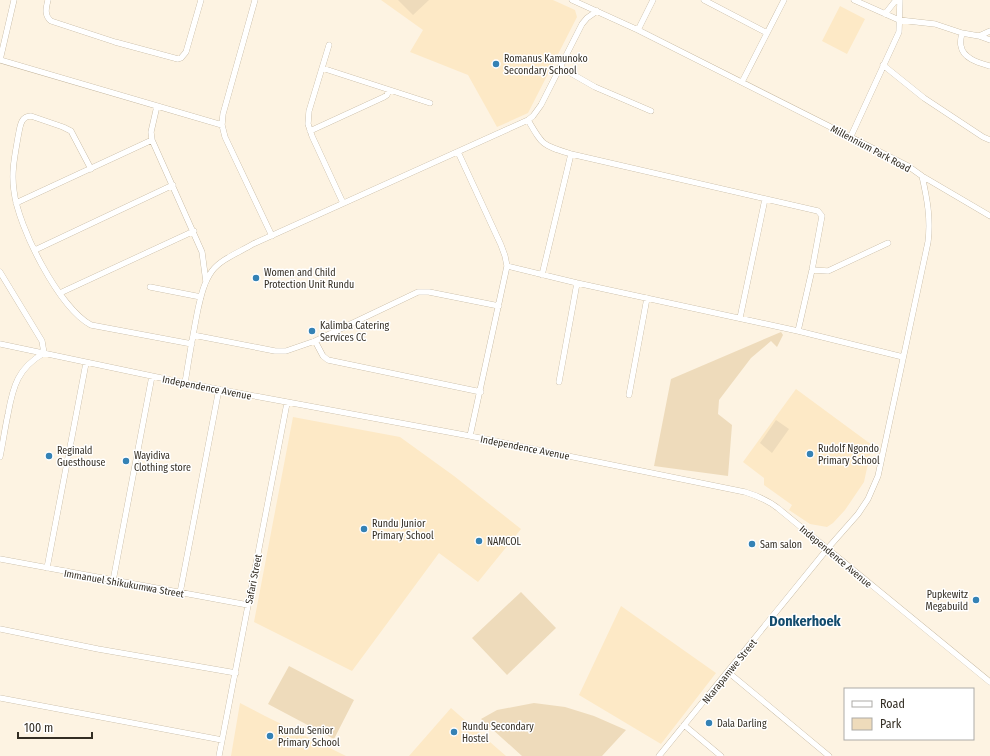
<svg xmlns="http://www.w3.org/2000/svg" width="990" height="756" viewBox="0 0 990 756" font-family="'Fira Sans Condensed',sans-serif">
	<rect width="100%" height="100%" fill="#fdf3e2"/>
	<path fill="#fde9c6" d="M381 0H553L575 10 577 17 528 113 497 127 468 75 410 52 423 30Z
		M840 6 865 19 847 54 822 41Z
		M796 389 872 445 864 482 845 510 833 523 827 527 810 524 789 510 792 505 764 485V478L743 462Z
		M293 417 400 437 454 476 521 529 478 582 439 553 352 671 254 622Z
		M621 606 716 673 661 744 579 695Z
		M240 703 265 716 346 756H231Z
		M451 708 506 756H409Z"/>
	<path fill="#eedbbb" d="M398 0H429L413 15Z
		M781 332 783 335 777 347 771 341 751 358 719 400 718 414 732 425 728 476 654 466 671 379Z
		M776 420 789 429 772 453 760 443Z
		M521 592 556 628 507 675 472 638Z
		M289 666 354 700 334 739 268 704Z
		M534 703 565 707 594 716 626 730 602 756H522L481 719 497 710Z"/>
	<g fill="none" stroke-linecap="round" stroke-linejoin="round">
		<defs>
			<path id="minor" d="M48 0C46 8 44 15 51 21L115 42 178 59 181 58 186 52 201 0
				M255 0 223 114 222 125 225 137 272 236
				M572 0 638 30 908 166 922 176C927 198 931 219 928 242L878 476 868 499 858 514 828 548 659 756
				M704 0 767 33
				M854 0 899 20 935 24 962 33 979 36 990 40
				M885 14 896 0
				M638 30 653 0
				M962 33C961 37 960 42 961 46 963 59 980 63 990 66
				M979 36 990 31
				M329 45 309 111 308 124 312 136 343 203
				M0 60 222 125
				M0 60 14 0
				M883 65 924 98 983 137 990 140
				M560 67 595 87 651 111
				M322 68 430 103
				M742 82 784 0
				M157 106 151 132 152 140 202 252 206 282
				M528 120C543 146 542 145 571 154L818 211 822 216 812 270 798 331
				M310 131 384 97 387 95 389 90
				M851 136 899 32 900 0
				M458 152 501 245 505 256 507 266 470 436
				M91 169 71 131 63 127 31 116C20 116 20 128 18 137 15 155 11 172 14 191 18 227 59 308 91 325L192 344
				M922 176 990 216
				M16 203 152 140
				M35 250 173 185
				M507 266 577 283 798 331 903 357
				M812 270 828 271 888 243
				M0 272 42 341 44 353C18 368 13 386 8 414 5 428 3 442 0 457
				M542 275 571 154
				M150 287 201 297
				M60 293 194 231
				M740 318 765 199
				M193 335 275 351H286L315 341 418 292H429L499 306
				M315 341 323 356 328 360 481 392
				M0 344 185 383 470 436 745 492C758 496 768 500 779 509L990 682
				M559 382 577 283
				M185 383C189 358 193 334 198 309 201 296 204 282 212 271 221 259 240 252 253 244L528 120 533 116 541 105 582 24 587 18 597 11
				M629 395 647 298
				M0 559 248 605
				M47 568 86 363
				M113 581 152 376
				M180 593 219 389
				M0 629 98 649 236 673
				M728 672 829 756
				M0 698 222 740
				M684 725 721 756
				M219 756 287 403"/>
		</defs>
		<use href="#minor" stroke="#b9aa90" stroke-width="6"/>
		<use href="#minor" stroke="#fff" stroke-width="5.5"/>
	</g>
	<g fill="#3482b5" stroke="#fff" stroke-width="1.5">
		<circle cx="496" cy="64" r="4"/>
		<circle cx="256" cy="278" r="4"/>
		<circle cx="312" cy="331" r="4"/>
		<circle cx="810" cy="454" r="4"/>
		<circle cx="49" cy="456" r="4"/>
		<circle cx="126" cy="461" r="4"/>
		<circle cx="364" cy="529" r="4"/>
		<circle cx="479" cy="541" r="4"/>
		<circle cx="752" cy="544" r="4"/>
		<circle cx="976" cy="600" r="4"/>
		<circle cx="709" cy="723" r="4"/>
		<circle cx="454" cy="732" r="4"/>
		<circle cx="270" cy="736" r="4"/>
	</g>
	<g text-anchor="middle" stroke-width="3" stroke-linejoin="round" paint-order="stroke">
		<g font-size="10" fill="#332d23" stroke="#fff" text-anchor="start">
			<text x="504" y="62">Romanus Kamunoko<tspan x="504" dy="12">Secondary School</tspan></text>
			<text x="264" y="276">Women and Child<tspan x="264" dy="12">Protection Unit Rundu</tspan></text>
			<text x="320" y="329">Kalimba Catering<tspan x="320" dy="12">Services CC</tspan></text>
			<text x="818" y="452">Rudolf Ngondo<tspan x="818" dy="12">Primary School</tspan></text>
			<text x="57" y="454">Reginald<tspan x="57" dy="12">Guesthouse</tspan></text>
			<text x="134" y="459">Wayidiva<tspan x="134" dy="12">Clothing store</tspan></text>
			<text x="372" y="527">Rundu Junior<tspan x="372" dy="12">Primary School</tspan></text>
			<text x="487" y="545">NAMCOL</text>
			<text x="760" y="548">Sam salon</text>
			<text x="968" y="598" text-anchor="end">Pupkewitz<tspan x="968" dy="12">Megabuild</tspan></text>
			<text x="717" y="727">Dala Darling</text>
			<text x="462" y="730">Rundu Secondary<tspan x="462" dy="12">Hostel</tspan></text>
			<text x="278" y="734">Rundu Senior<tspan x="278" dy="12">Primary School</tspan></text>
		</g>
		<g font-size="10" fill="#332d23" stroke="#fff">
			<text transform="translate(871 148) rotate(28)" y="4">Millennium Park Road</text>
			<text transform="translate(207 387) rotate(11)" y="4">Independence Avenue</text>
			<text transform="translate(525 447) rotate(11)" y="4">Independence Avenue</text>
			<text transform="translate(836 556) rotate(40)" y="4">Independence Avenue</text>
			<text transform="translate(253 579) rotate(-79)" y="4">Safari Street</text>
			<text transform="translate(124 583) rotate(10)" y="4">Immanuel Shikukumwa Street</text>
			<text transform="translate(729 671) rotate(-51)" y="4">Nkarapamwe Street</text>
		</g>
		<g font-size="14" font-weight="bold" fill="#134b6d" stroke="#fff">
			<text x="805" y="626">Donkerhoek</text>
		</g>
	</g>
	<rect x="844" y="688" width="130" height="52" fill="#ffffff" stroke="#adaba7"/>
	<rect x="852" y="701" width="20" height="6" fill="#ffffff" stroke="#adaba7"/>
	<text x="880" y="708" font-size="12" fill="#332d23">Road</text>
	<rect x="852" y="718" width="20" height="12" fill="#eedbbb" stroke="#adaba7"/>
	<text x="880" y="728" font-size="12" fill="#332d23">Park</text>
	<path d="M18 732v6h74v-6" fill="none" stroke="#332d23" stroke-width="2"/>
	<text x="24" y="732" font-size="12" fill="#332d23" stroke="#ffffff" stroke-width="3" paint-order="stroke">100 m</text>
</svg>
